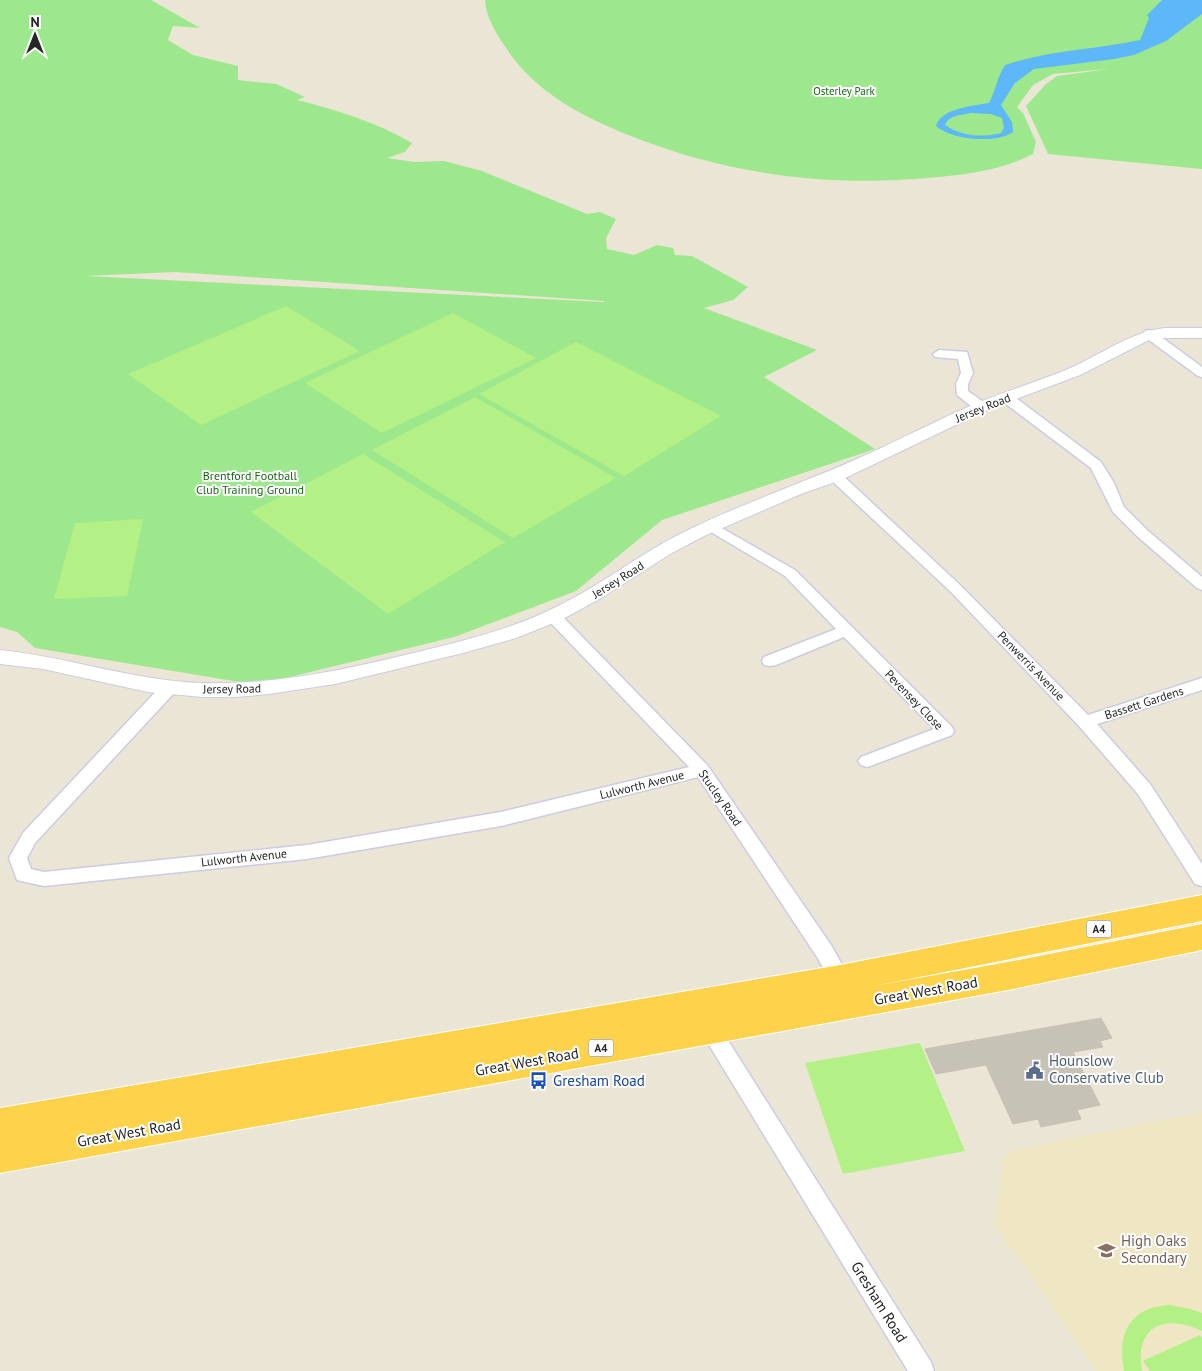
<svg xmlns="http://www.w3.org/2000/svg" width="1202" height="1371" viewBox="0 0 1202 1371" font-family="'PT Sans',sans-serif">
	<rect width="100%" height="100%" fill="#ebe5d6"/>
	<path fill="#efe7c3" d="M1202 1112V1371H1096L1030 1275 994 1226 1002 1162 1011 1150Z"/>
	<path fill="#9de88c" fill-rule="evenodd" d="M0 0H151L200 28 173 26 168 40 193 55 238 66V80L276 84 305 97 297 100C337 110 376 122 412 143L405 152 387 158 414 162 444 161 482 171 587 214 600 212 616 219 606 238 607 249 634 255 657 245 673 248 675 255 692 256 748 287 733 300 704 308 817 350 764 377 875 449 662 520 576 591 454 637 257 685 35 648 17 632 0 627ZM175 272 604 301V302L85 276Z
		M485 0H1202V169L1048 154 1026 106 1046 84 1057 76 1108 69 1053 74 1033 85 1017 107 1023 113 1036 142 1033 154C1000 171 964 175 927 178 825 187 726 174 631 136 583 117 538 94 508 51 498 36 486 19 485 0Z"/>
	<path fill="#b3f086" d="M286 306 360 351 201 425 128 374Z
		M453 313 536 358 382 433 305 383Z
		M576 342 721 416 624 476 479 394Z
		M475 397 616 478 513 538 372 450Z
		M363 454 505 542 388 614 251 512Z
		M143 519 127 596 54 599 75 523Z
		M920 1043 965 1151 843 1174 805 1063Z
		M1170 1305 1190 1309 1202 1313V1331C1165 1313 1134 1326 1142 1371H1124C1117 1334 1129 1307 1170 1305Z
		M1200 1335 1202 1338V1371H1150L1143 1361Z"/>
	<path fill="#5db7f9" fill-rule="evenodd" d="M1162 0H1202V14L1166 41 1134 55 1114 59 1034 69 1015 83 1001 105 1012 122 1013 132C996 144 951 140 936 126 941 108 973 106 989 103 996 90 997 77 1005 65 1048 50 1095 50 1140 40L1149 18 1147 15ZM971 113 991 114 1002 118 1004 128 1001 133C982 138 961 136 945 125 949 115 961 115 971 113Z"/>
	<path fill="#c6c2b6" stroke="#c6c1b0" d="M1101 1018 1112 1038 1100 1041 1103 1047 1073 1052 1100 1105 1077 1110 1081 1119 1041 1127 1038 1119 1013 1124 986 1065 936 1074 925 1049Z"/>
	<g fill="none" stroke-linecap="round" stroke-linejoin="round">
		<defs>
			<path id="minor" d="M1149 330 1153 331 1202 367V377L1198 376 1145 337 1143 334 1145 331Z
				M939 350 967 352 973 373 968 384V391L986 404 988 407 986 410H976L957 395 956 384 961 373 958 359 935 357 933 354Z
				M1007 394 1012 395 1101 462 1114 483 1124 507 1147 530 1202 577V590L1197 588 1137 536 1113 512 1091 468 1002 401 1001 398 1002 395Z
				M835 472 840 473 961 586 1088 715 1202 678V690L1097 724 1150 784 1202 864V886L1195 884 1138 794 1079 726 951 592 830 479 828 476Z
				M711 522 795 570 952 727 954 731 952 735 873 765 867 767 861 765 858 761 861 757 934 729 844 637 776 665 770 666 764 665 762 661 764 657 836 629 785 576 706 529 704 526 706 523Z
				M554 612 559 613 708 766 831 945 850 979 847 985 840 987 833 985 817 957 698 777 501 826 307 859 44 886 17 880 9 858 23 833 163 684 169 682 175 684 177 688 175 692 35 843 27 858 31 869 44 872 307 845 501 812 689 767 549 621 546 617 549 613Z
				M710 1020 717 1023 931 1362 934 1371H908L703 1035 700 1029 703 1023Z"/>
			<path id="tertiary" d="M1165 328H1202V338H1153L1080 375 987 410 841 480 801 494 704 536 670 554 603 597 561 620 516 638 463 653 335 684 269 694 236 697H203L148 692 43 669 0 664V650C69 657 134 681 203 683 276 685 348 669 418 652 467 640 516 628 560 605 603 584 641 553 684 532 747 501 815 479 879 449 911 434 942 418 975 404 1005 391 1038 382 1068 369 1101 355 1130 332 1165 328Z"/>
			<path id="trunk" d="M1202 895V921L874 986 1008 962 1202 924V950L1008 990 0 1173V1108L840 965Z"/>
		</defs>
		<use href="#minor" stroke="#cbcce2" stroke-width="3"/>
		<use href="#tertiary" stroke="#cbcce2" stroke-width="2"/>
		<use href="#trunk" stroke="#fff" stroke-width="2"/>
		<use href="#minor" fill="#fff" fill-rule="evenodd"/>
		<use href="#tertiary" fill="#fff" fill-rule="evenodd"/>
		<use href="#trunk" fill="#fed24b" fill-rule="evenodd"/>
	</g>
	<defs>
		<symbol id="civic-bare" viewBox="-9 -9 18 18"><path d="M-.6-6.5H3V-4.5H.6V-3L4-1V1h2V6H-6V1h2V-1L-.6-3ZM-1.2 2.5V6h2.4V2.5Z" fill="#5c6f8a" stroke="#fff" stroke-width="2.5" paint-order="stroke"/></symbol>
		<symbol id="bus-bare" viewBox="-9 -9 18 18"><path d="M-5-6H5V4H4V6H2V4H-2V6H-4V4H-5ZM-3.5-4V0h7V-4ZM-3.5 1.2v1.5H-2V1.2ZM2 1.2v1.5H3.5V1.2Z" fill="#1a4fb4" stroke="#fff" stroke-width="2.5" paint-order="stroke"/></symbol>
		<symbol id="school-bare" viewBox="-9 -9 18 18"><path d="M0-5L7-2L0 1L-7-2ZM-4 1L0 2.5L4 1V4Q0 6-4 4Z" fill="#8d6e63" stroke="#fff" stroke-width="2.5" paint-order="stroke"/></symbol>
	</defs>
	<g fill-rule="evenodd">
		<use href="#civic-bare" x="1022" y="1058" width="25" height="25"/>
		<use href="#bus-bare" x="526" y="1068" width="25" height="25"/>
		<use href="#school-bare" x="1094" y="1238" width="25" height="25"/>
	</g>
	<g text-anchor="middle" stroke-width="4" stroke-linejoin="round" paint-order="stroke">
		<g font-size="11" fill="#176713" stroke="#fff">
			<text x="844" y="95">Osterley Park</text>
		</g>
		<g fill="#fff" stroke="#676767" stroke-width="1">
			<rect x="1086.5" y="920.5" width="25" height="17" rx="4"/>
			<rect x="588.5" y="1039.5" width="25" height="17" rx="4"/>
		</g>
		<g font-size="11" font-weight="bold" fill="#262626">
			<text x="1099" y="933">A4</text>
			<text x="601" y="1052">A4</text>
		</g>
		<g font-size="12" fill="#262626" stroke="#fff">
			<text transform="translate(983 408) rotate(-22)" y="4">Jersey Road</text>
			<text transform="translate(618 580) rotate(-32)" y="4">Jersey Road</text>
			<text transform="translate(1031 666) rotate(46)" y="4">Penwerris Avenue</text>
			<text transform="translate(232 689) rotate(-1)" y="4">Jersey Road</text>
			<text transform="translate(914 700) rotate(46)" y="4">Pevensey Close</text>
			<text transform="translate(1144 703) rotate(-18)" y="4">Bassett Gardens</text>
			<text transform="translate(642 785) rotate(-14)" y="4">Lulworth Avenue</text>
			<text transform="translate(720 798) rotate(55)" y="4">Stucley Road</text>
			<text transform="translate(244 858) rotate(-6)" y="4">Lulworth Avenue</text>
		</g>
		<g font-size="12" fill="#176713" stroke="#fff">
			<text x="250" y="480">Brentford Football<tspan x="250" dy="14">Club Training Ground</tspan></text>
		</g>
		<g font-size="15" fill="#262626" stroke="#fff">
			<text transform="translate(926 991) rotate(-10)" y="5">Great West Road</text>
			<text transform="translate(527 1062) rotate(-10)" y="5">Great West Road</text>
			<text transform="translate(129 1133) rotate(-10)" y="5">Great West Road</text>
			<text transform="translate(879 1302) rotate(58)" y="5">Gresham Road</text>
		</g>
		<g font-size="15" fill="#4e5e75" stroke="#fff" text-anchor="start">
			<text x="1049" y="1066">Hounslow<tspan x="1049" dy="17">Conservative Club</tspan></text>
		</g>
		<g font-size="15" fill="#164399" stroke="#fff" text-anchor="start">
			<text x="553" y="1086">Gresham Road</text>
		</g>
		<g font-size="15" fill="#785e54" stroke="#fff" text-anchor="start">
			<text x="1121" y="1246">High Oaks<tspan x="1121" dy="17">Secondary</tspan></text>
		</g>
	</g>
	<g transform="translate(35 35)" stroke="#ffffff" stroke-width="4" paint-order="stroke">
	<path d="M0-4L9 19L0 12L-9 19Z" fill="#262626"/>
	<text y="-8" font-size="14" font-weight="bold" text-anchor="middle" fill="#262626">N</text>
	</g>
</svg>
